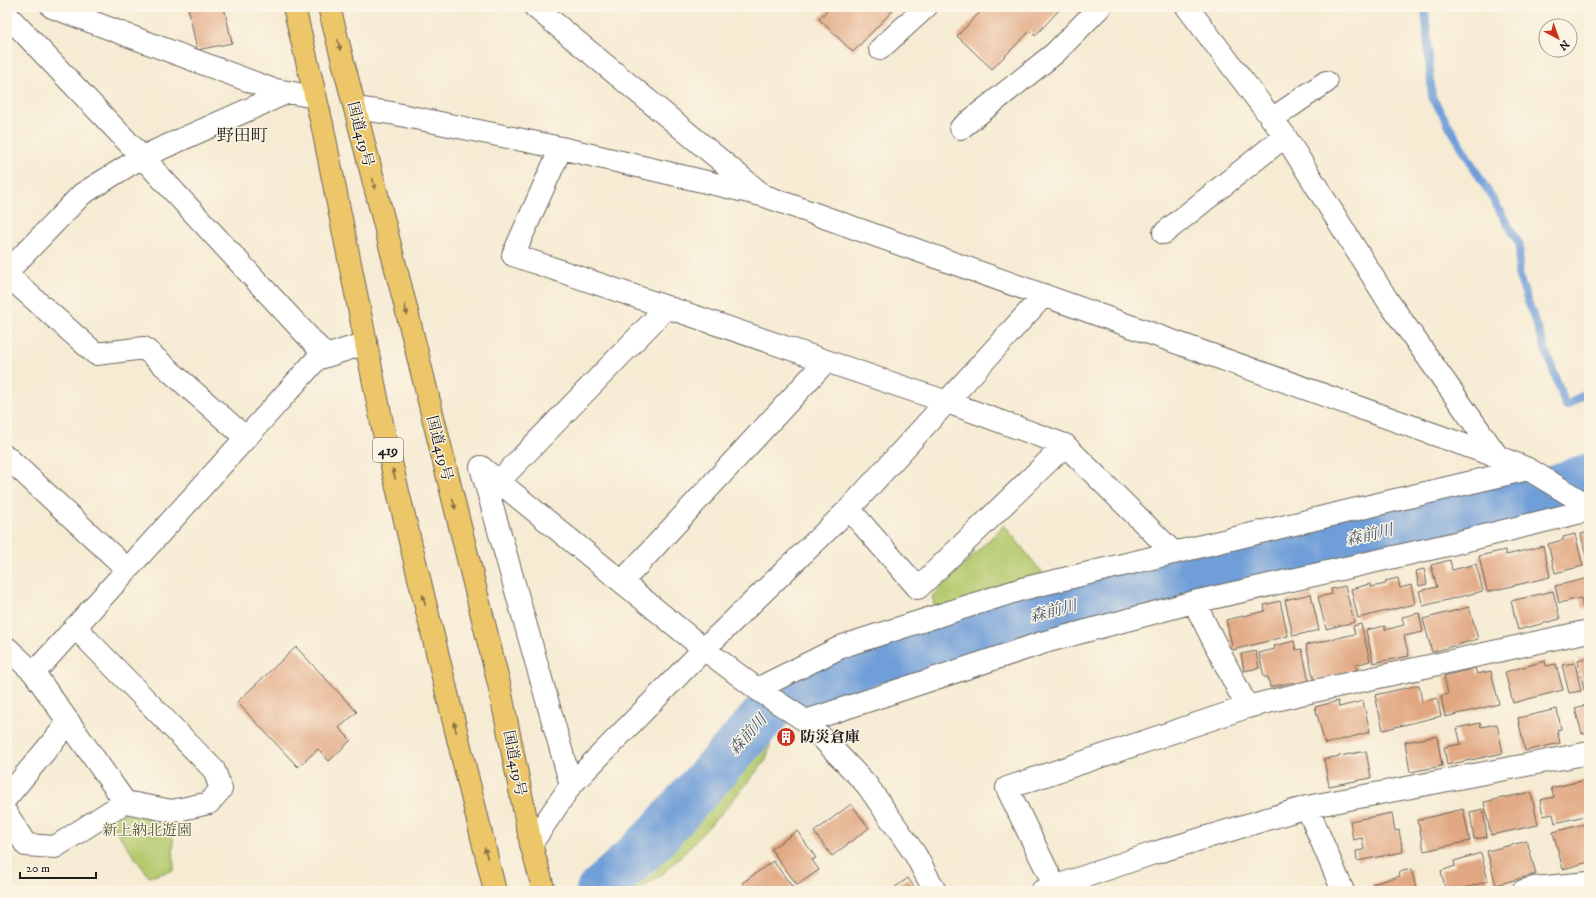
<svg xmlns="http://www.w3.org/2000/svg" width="1596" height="898" viewBox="0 0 1596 898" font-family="'IM FELL DW Pica','Noto Serif JP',serif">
	<rect width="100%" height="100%" fill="#fcf5e5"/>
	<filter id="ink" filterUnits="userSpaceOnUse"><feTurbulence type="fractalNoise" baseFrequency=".025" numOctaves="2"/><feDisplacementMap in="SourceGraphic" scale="8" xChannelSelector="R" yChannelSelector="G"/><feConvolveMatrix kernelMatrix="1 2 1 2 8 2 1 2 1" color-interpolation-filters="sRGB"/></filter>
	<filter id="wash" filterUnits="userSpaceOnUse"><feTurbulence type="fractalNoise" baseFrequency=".012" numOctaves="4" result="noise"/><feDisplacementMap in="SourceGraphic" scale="16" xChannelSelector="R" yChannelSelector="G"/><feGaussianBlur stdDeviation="0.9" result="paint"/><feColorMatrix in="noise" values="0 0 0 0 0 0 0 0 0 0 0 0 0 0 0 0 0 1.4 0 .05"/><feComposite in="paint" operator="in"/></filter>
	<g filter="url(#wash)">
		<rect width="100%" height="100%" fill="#f6ebd3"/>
		<path fill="#b4c96d" stroke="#687244" d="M1004 525 1048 580 936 613 932 596Z
			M756 730 774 731 766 760 728 806 671 867 639 891H605L657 843Z
			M172 807 174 870 149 877 105 816Z"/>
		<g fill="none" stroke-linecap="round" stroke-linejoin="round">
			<path stroke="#6f9ed8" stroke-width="8" d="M1425 7 1432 97 1520 245 1518 274 1566 406 1589 391"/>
			<path stroke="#6f9ed8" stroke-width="46" d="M599 891 653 840 771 708 807 685 848 669 900 655 1031 615 1191 575 1526 497 1589 476"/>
		</g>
		<g id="blocks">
			<path fill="#e1a782" d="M188 7H224L232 43 197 50Z
				M830 7H896L853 52 819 19Z
				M985 7H1062L1035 36 1030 31 992 69 957 36Z
				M1589 532V566H1588L1581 534Z
				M1575 534 1583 566 1555 573 1548 544 1563 540V537Z
				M1543 546 1550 577 1487 592 1479 556 1505 550 1506 555Z
				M1450 560 1452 570 1476 564 1483 591 1423 606 1419 591 1437 587 1431 565Z
				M1424 569 1427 584 1419 586 1416 571Z
				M1398 578 1400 588 1411 585 1415 604 1358 618 1351 589 1370 584 1371 587 1386 584 1385 581Z
				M1589 578V607L1583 609 1581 598 1559 603 1555 586Z
				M1345 586 1354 622 1326 629 1318 597 1332 594 1331 589Z
				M1553 591 1560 619 1518 630 1511 601Z
				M1311 594 1319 630 1293 636 1285 600Z
				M1280 601 1288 636 1233 650 1226 620 1265 611 1264 605Z
				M1469 607 1478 639 1432 652 1423 619Z
				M1419 613 1423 632 1404 636 1409 656 1373 663 1366 630 1385 626V630L1404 625 1402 617Z
				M1361 624 1370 661 1355 665 1357 670 1314 680 1306 645 1355 634 1353 626Z
				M1294 641 1296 650 1302 649 1309 682 1295 686 1294 682 1270 687 1268 677H1264L1259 653 1275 649 1274 646Z
				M296 647 357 712 339 728 351 740 329 761 318 749 298 767 237 702Z
				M1256 651 1259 668 1244 671 1241 654Z
				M1589 657V689L1584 690 1578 660Z
				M1545 661 1546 666 1556 664 1563 690 1513 703 1505 672Z
				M1575 663 1581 691 1569 693 1562 665Z
				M1475 668 1477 674 1491 671 1499 704 1445 717 1441 696 1448 694 1444 676Z
				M1419 685 1422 702 1437 698 1441 716 1383 730 1375 695Z
				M1338 701 1339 707 1363 701 1370 732 1325 744 1315 707Z
				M1589 704V733L1582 734 1575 708Z
				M1557 709 1561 729 1557 730 1560 743 1525 751 1518 718Z
				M1480 723 1481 727 1497 724 1503 753 1447 765 1444 747 1461 744 1457 728Z
				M784 729 792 732 788 743 780 742Z
				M1437 736 1442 766 1410 772 1405 742Z
				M1366 751 1371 778 1329 786 1324 759Z
				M1586 780 1589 792V815L1555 823 1553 814 1543 816 1540 800 1554 797 1551 788Z
				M1531 792 1538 825 1491 835 1484 802Z
				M851 804 869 828 832 856 814 832Z
				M1463 809 1470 841 1424 851 1418 820Z
				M1483 809 1487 837 1474 839 1470 812Z
				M1392 813 1395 831 1399 830 1403 852 1357 861 1356 851 1364 850 1362 838 1353 840 1350 821Z
				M1589 823V862L1563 869 1553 832Z
				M797 831 816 858 812 860 819 870 797 885 771 849Z
				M1527 841 1536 874 1496 885 1487 851Z
				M1481 853 1488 881 1455 891H1446L1441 871 1455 866 1454 861Z
				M773 861 794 889 790 891H748L742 883Z
				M1411 869 1417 891H1373L1372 884 1400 876 1399 872Z
				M908 878 917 891H890Z"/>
		</g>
	</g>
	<g filter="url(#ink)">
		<use href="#blocks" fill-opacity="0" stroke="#68645c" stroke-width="1"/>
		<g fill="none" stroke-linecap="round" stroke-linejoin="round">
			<defs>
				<path id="minor" d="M52 7 271 89 315 97
					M535 7 759 192
					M1187 7 1285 136 1388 301 1498 457
					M7 15 142 157 288 92
					M880 49 926 7
					M355 108 391 113 561 148 762 195 1498 457 1528 469 1589 506
					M1272 119 1326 82
					M961 128 1055 53 1100 7
					M561 148 513 255 947 402 1065 445 1174 553
					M1164 233 1285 136
					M7 272 82 194 142 157 326 356
					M7 275 96 354 144 348 246 438
					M7 457 127 569
					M481 467 704 649 757 689 806 721 867 785 915 854 935 891
					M481 467 571 785 531 844
					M499 481 667 307
					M849 509 918 588 1065 445
					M622 582 826 361
					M1194 602 1247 707
					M7 648 34 673 125 802 172 811 209 803 221 789 214 770 75 627
					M34 673 317 359 366 343
					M757 689 843 646 1022 589 1353 510 1528 469
					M806 721 1045 642 1194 602 1443 546 1589 510
					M571 785 704 649 849 509 1044 295
					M7 797 69 722
					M1307 807 1343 891
					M7 814 26 845 55 847 125 802
					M1055 887 1007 788 1247 707 1296 695 1589 631
					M1042 891 1151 854 1307 807 1589 753
					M1523 891 1534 888 1589 883"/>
				<path id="highway" d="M294 7 322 124 385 438 495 891
					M329 7 405 304 499 684 531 844 544 891"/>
			</defs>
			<use href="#minor" stroke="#68645c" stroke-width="24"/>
			<use href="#highway" stroke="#68645c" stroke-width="24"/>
			<use href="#minor" stroke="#fff" stroke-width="22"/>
			<use href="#highway" stroke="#ecc669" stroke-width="22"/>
		</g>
		<defs><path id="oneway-solid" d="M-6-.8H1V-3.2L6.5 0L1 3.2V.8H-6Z"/></defs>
		<g fill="#847142">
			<use href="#oneway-solid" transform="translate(339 45) rotate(76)"/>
			<use href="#oneway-solid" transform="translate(374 184) rotate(76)"/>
			<use href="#oneway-solid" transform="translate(406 310) rotate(76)"/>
			<use href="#oneway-solid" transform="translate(394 474) rotate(-104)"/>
			<use href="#oneway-solid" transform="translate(454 504) rotate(76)"/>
			<use href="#oneway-solid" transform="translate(424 600) rotate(-104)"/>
			<use href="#oneway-solid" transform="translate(455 727) rotate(-104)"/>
			<use href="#oneway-solid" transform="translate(486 853) rotate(-104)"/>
		</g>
	</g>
	<defs>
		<symbol id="building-disc" viewBox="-11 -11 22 22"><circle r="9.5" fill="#c8321e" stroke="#fcf5e5"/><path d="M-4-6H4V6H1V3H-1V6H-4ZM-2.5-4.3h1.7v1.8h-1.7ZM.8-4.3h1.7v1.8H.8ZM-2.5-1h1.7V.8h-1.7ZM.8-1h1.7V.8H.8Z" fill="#fff"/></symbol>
	</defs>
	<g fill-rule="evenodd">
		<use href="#building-disc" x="775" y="726" width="22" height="22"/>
	</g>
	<g text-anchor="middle" stroke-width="3" stroke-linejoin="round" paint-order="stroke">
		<rect fill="#fcf5e5" stroke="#5f5d58" stroke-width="1" x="373" y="438" width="30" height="24" rx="3"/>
		<g font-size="14" font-weight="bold" fill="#1c1c1c">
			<text x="388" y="455">419</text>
		</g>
		<g font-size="15" fill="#1c1c1c" stroke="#fcf5e5">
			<text transform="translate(361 134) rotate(76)" y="5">国道419号</text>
			<text transform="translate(440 448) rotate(76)" y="5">国道419号</text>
			<text transform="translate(515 763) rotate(79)" y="5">国道419号</text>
		</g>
		<g font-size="15" font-weight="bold" fill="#1c1c1c" stroke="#fcf5e5" text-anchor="start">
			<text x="800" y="742">防災倉庫</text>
		</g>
		<g font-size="15" fill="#515938" stroke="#fcf5e5">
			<text x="147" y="835">新上納北遊園</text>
		</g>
		<g font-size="16" font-style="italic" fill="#415671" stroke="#fcf5e5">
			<text transform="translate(1369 534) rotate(-13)" y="6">森前川</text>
			<text transform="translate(1053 610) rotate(-14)" y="6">森前川</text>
			<text transform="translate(747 734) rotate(-48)" y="6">森前川</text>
		</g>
		<g font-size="17" fill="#1c1c1c" stroke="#fcf5e5">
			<text x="242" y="141">野田町</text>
		</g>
	</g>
	<rect width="1596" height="898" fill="none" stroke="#fcf5e5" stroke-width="24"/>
	<g transform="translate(1558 38) rotate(139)"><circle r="19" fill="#fcf5e5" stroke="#a29e95"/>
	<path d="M0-3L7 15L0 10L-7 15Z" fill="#c8321e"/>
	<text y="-6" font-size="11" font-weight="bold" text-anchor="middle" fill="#1c1c1c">N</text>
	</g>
	<path d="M20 872v6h76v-6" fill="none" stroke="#1c1c1c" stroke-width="2"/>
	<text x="26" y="872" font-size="12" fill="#1c1c1c" stroke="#fcf5e5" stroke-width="3" paint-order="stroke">20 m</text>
</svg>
